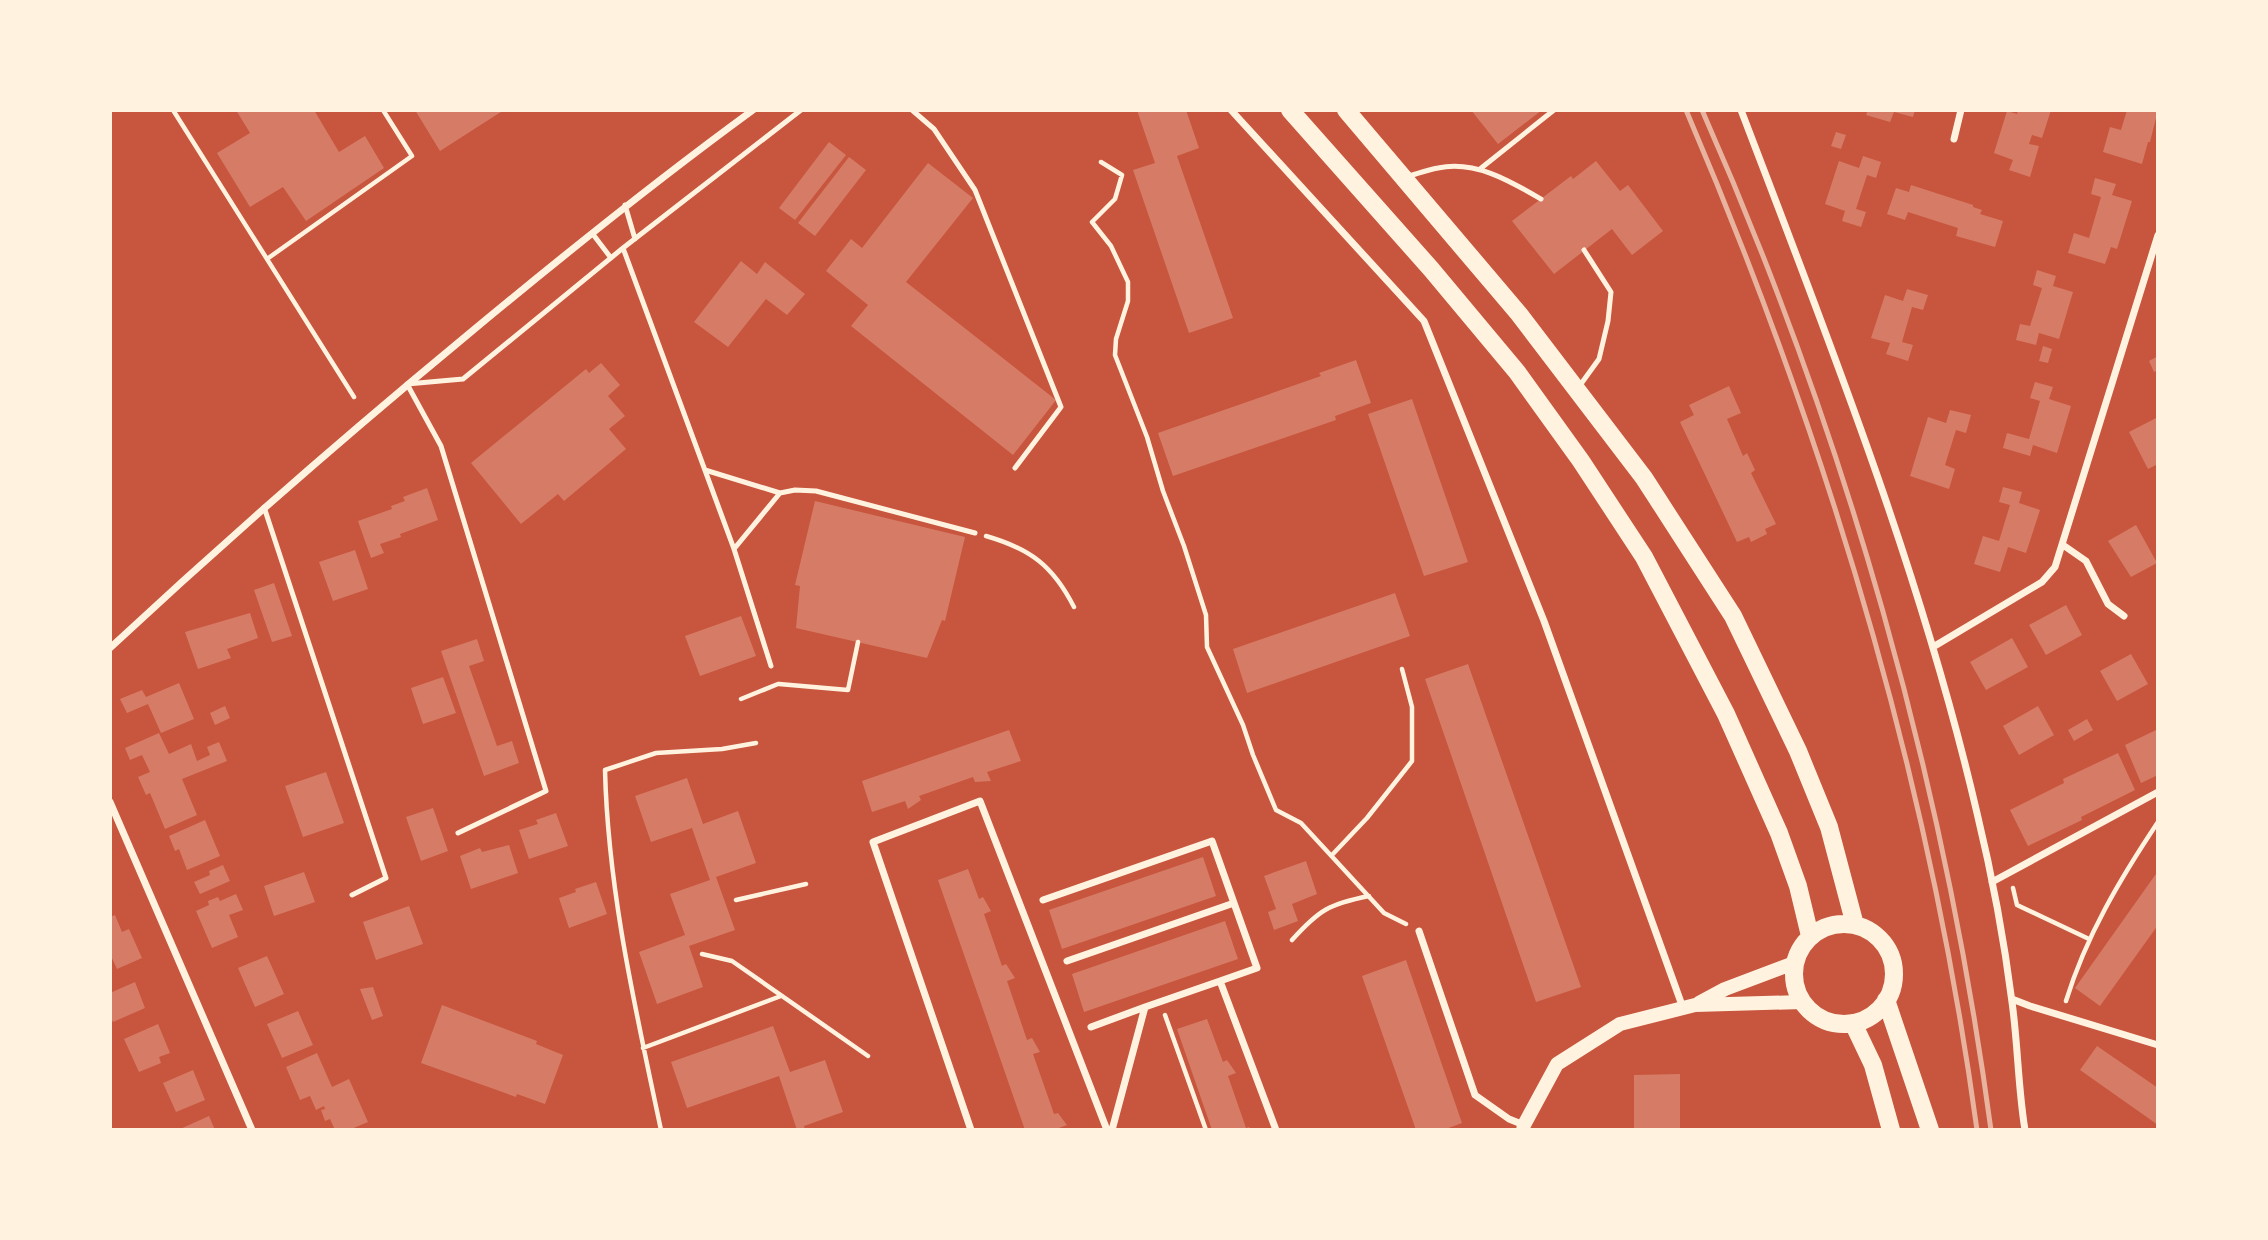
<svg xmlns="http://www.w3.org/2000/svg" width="2268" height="1240" viewBox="0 0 2268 1240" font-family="Poppins,sans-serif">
	<rect width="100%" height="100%" fill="#c8553d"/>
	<path fill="#d67c66" d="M236 110H314L339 152 365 136 384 168 306 221 283 187 250 207 217 153 250 133Z
		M415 110H504L440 151Z
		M1137 110H1186L1199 148 1177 156 1233 318 1189 333 1133 170 1155 163Z
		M1471 110H1542L1498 144Z
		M1868 110H1915L1913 117 1894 112 1890 122 1866 115Z
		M2018 110H2051L2042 138 2032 135 2029 144 2039 146 2030 177 2009 170 2013 160 1994 153 2007 111 2017 114Z
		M2127 110H2158L2150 142H2148L2142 164 2103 152 2110 127 2121 130Z
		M1836 132 1846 135 1841 149 1831 146Z
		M829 142 846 155 795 220 779 208Z
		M1863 156 1881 162 1876 178 1867 175 1856 209 1866 212 1861 227 1842 221 1845 211 1825 204 1839 161 1859 168Z
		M849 157 866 170 815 236 798 223Z
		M1596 161 1620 191 1628 185 1663 231 1632 255 1612 229 1554 274 1512 221 1571 176 1573 179Z
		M928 163 973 198 906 282 1056 400 1013 455 851 326 868 305 826 271 851 239 862 248Z
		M2095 178 2116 184 2112 195 2132 201 2117 249 2111 247 2105 264 2068 253 2074 233 2089 238 2101 197 2091 194Z
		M1911 185 1973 205V207L1982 210 1980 214 2003 221 1995 247 1956 236 1958 228 1908 212 1905 220 1887 214 1896 188 1909 192Z
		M741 261 757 274 765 262 805 294 787 315 766 299 728 347 694 322Z
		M2037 270 2056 276 2053 286 2073 292 2059 339 2039 333 2036 345 2016 340 2020 324 2030 326 2042 288 2033 285Z
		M1907 289 1928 295 1923 310 1912 307 1902 342 1913 345 1908 361 1886 354 1890 343 1871 338 1885 295 1903 301Z
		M2043 346 2052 349 2048 363 2039 361Z
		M2158 356V370L2154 372 2149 361Z
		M1356 360 1371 403 1335 416 1336 420 1173 476 1158 433 1321 376 1319 373Z
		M601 363 620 385 608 396 625 416 609 429 626 449 564 501 558 494 521 524 471 463 586 369 589 373Z
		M2035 382 2053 387 2049 399 2071 406 2057 453 2033 445 2030 456 2003 448 2007 433 2029 439 2040 401 2030 398Z
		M1729 386 1741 413 1727 419 1743 456 1747 453 1755 470 1751 473 1776 524 1765 529 1767 534 1751 542 1749 537 1737 542 1680 422 1694 415 1689 405Z
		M1412 399 1468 562 1424 576 1368 414Z
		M1950 410 1971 415 1966 433 1956 430 1945 465 1955 469 1949 489 1910 476 1928 417 1946 423Z
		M2158 417V464L2148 469 2129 432Z
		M2003 487 2022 492 2019 503 2040 510 2026 553 2008 547 2000 572 1974 564 1983 536 1999 541 2010 505 1999 502Z
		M427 488 438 520 400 534 401 537 380 544 384 553 371 558 358 521 392 509 391 506 405 501 403 497Z
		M815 501 965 537 945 621 942 620 927 658 796 628 800 586 795 585Z
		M2136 525 2157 563 2131 577 2108 541Z
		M355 550 368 589 333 601 319 562Z
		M274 583 292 636 272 642 254 590Z
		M1395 593 1410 636 1247 693 1233 649Z
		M2066 605 2082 635 2046 655 2029 625Z
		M250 613 258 638 227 649 231 658 198 669 185 632Z
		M741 616 756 656 700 676 685 636Z
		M2012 638 2028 667 1986 690 1970 662Z
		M477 639 484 661 469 666 497 746 512 741 519 763 484 776 441 651Z
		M2131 654 2148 684 2117 701 2100 671Z
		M1468 664 1581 987 1536 1002 1425 679Z
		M443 677 456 713 423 724 411 688Z
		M179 683 194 719 161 733 148 704 127 713 120 699 142 690 146 697Z
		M225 706 230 718 215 725 210 713Z
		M2038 706 2054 735 2019 755 2003 726Z
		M2087 719 2093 730 2074 741 2068 730Z
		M2158 729V775L2141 783 2125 745Z
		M1009 730 1021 761 987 772 991 781 975 782 973 777 919 796 921 800 908 809 905 801 872 812 862 781Z
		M159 733 169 754 191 744 197 761 210 755 207 747 219 742 227 761 182 779 197 815 165 829 150 793 146 795 138 777 150 772 142 755 130 760 125 748Z
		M2118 753 2135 790 2081 817 2082 820 2028 846 2010 810 2064 783 2063 779Z
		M326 772 344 823 303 837 285 786Z
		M687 778 703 824 738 811 756 863 716 877 735 930 689 946 703 987 657 1004 639 952 685 935 670 894 710 880 692 828 651 842 635 796Z
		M433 808 448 851 421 861 406 817Z
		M556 813 568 846 529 859 519 830 538 824 536 820Z
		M205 820 220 856 187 870 179 849 175 851 169 836Z
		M509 845 518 873 471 889 460 856 480 848 482 852Z
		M1203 857 1216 896 1062 949 1049 910Z
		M1306 861 1317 894 1292 904 1298 921 1274 930 1268 912 1276 909 1264 876Z
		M223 865 230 881 200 894 194 882 210 875 209 871Z
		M968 869 979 899 983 897 991 911 984 914 1002 966 1006 964 1015 978 1007 981 1027 1040 1032 1038 1040 1052 1033 1054 1054 1114 1058 1113 1067 1125 1059 1128V1130H1025L938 880Z
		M2158 871V925L2100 1006 2075 988Z
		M304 872 315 902 274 916 264 886Z
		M596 882 607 914 569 928 559 898 576 892 575 889Z
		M236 894 243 910 229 915 238 937 212 948 196 911 209 905 208 901 218 897 220 901Z
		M409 906 423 944 376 960 363 922Z
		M115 915 122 932 129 929 142 958 117 969 110 954V917Z
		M1225 921 1238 959 1084 1012 1072 974Z
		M267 956 284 994 255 1007 238 968Z
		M1406 960 1462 1123 1443 1130H1416L1362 976Z
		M135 982 145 1008 113 1022 110 1016V993Z
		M373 987 383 1016 372 1020 360 989Z
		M442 1005 537 1041 536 1044 563 1055 545 1104 517 1094 516 1097 421 1063Z
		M298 1011 313 1045 282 1058 267 1024Z
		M1207 1019 1223 1062 1227 1060 1236 1073 1228 1076 1246 1128 1249 1127 1251 1130H1212L1177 1029Z
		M158 1024 170 1053 159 1057 161 1063 139 1072 124 1039Z
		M773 1026 790 1072 825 1060 843 1112 804 1126 805 1130H797L779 1076 687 1108 671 1062Z
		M2097 1046 2158 1088V1125L2080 1070Z
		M317 1053 332 1087 349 1079 368 1122 349 1130H335L330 1119 325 1121 321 1110 325 1109 324 1106 316 1110 310 1096 300 1100 286 1067Z
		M193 1070 205 1100 176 1112 163 1083Z
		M1680 1074V1130H1634V1075Z
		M209 1116 215 1130H178Z"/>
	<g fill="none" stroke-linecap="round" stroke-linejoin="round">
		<path stroke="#fff3e0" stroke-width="4.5" d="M173 110 354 397
			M1101 162 1122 175 1115 199 1092 222 1111 246 1128 282V301L1116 339 1115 355 1147 437 1163 491 1184 546 1206 615 1207 647 1243 725 1253 755 1276 810 1301 823 1384 913 1406 924
			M267 259 412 156 383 110
			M986 536C1031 549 1053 566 1074 607
			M779 684 848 690 858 642
			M741 699 778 684
			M1332 855 1367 818 1412 761V707L1402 669
			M2013 888 2017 905 2089 939
			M736 900 806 884
			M1292 940C1319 910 1329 904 1369 896
			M702 954 732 961 868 1056
			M2066 1001C2086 936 2120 879 2158 822
			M1165 1015 1206 1130
			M643 1048 781 996
			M661 1130C636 1011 608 892 605 770L656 753 722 749 756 743"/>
		<path stroke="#fff3e0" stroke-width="5" d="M912 110 934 129 975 190 1061 407 1015 468
			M1480 169 1554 110
			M1406 177C1417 174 1427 170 1438 168 1475 160 1510 181 1541 199
			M625 205 635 239
			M592 233 611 258
			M623 248 734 549 771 666
			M1578 388 1599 359 1608 321 1611 292 1584 250
			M705 470 780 493 734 549
			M780 493 795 490 816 491 975 533
			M264 507 386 878 352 895
			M458 833 546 791 441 446 407 384 463 379 623 248 801 110"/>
		<path stroke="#fff3e0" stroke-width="7" d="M1231 110 1424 321 1544 621 1683 1008
			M1741 110C1829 341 1921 572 1977 813 1992 875 2004 939 2012 1002 2018 1045 2018 1088 2025 1130
			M1954 139 1961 110
			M2063 545 2086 561 2108 604 2124 616
			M1933 647 2042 582 2055 567 2158 235
			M110 648C226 540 344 437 465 337 560 258 653 183 753 110
			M110 802 252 1130
			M1992 882 2158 792
			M1043 900 1212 841 1257 968 1220 981
			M1419 931 1475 1095 1509 1119 1524 1125
			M1067 961 1234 903
			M2012 999 2030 1006 2158 1045
			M1091 1027 1145 1007
			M971 1130 873 842 980 801 1107 1130
			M1112 1130 1145 1007 1220 981 1276 1130"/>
		<path stroke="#fff3e0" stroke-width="14" d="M1699 1003 1725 989 1794 963
			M1523 1130 1524 1125 1557 1064 1620 1024 1695 1005 1802 1002"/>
		<path stroke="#fff3e0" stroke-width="18" d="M1290 110 1431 269 1517 372 1581 461 1644 557 1726 714 1779 833 1798 886 1810 936
			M1346 110 1519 314 1644 478 1733 616 1798 751 1829 827 1855 925
			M1794 974a50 50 0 1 1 100 0a50 50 0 1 1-100 0Z
			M1886 1000 1930 1130
			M1853 1023 1873 1065 1891 1130"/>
		<path stroke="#e9b49f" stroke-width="5" d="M1686 110C1826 437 1929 777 1977 1130
			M1702 110C1845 433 1944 780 1991 1130"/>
	</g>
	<rect width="2268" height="1240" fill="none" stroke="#fff3e0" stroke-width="224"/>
</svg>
